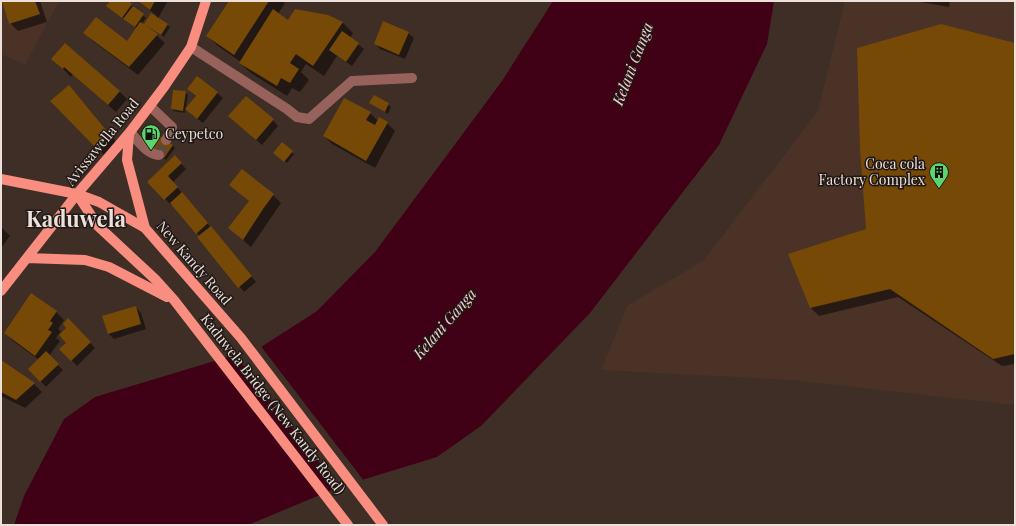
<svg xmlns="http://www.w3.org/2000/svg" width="1016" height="526" viewBox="0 0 1016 526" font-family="'Playfair Display',serif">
	<rect width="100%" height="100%" fill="#3f2e26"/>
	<path fill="#4a3226" d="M1 1H59L25 65 1 54Z
		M845 1H1015V405L791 380 601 370 627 306 704 260 818 111Z"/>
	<path fill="#400016" d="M553 1H774L767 44 719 145 590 313 481 426 437 457 339 487 248 525H14L24 496 64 419 95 397 261 347 317 311 375 252 502 81Z"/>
	<path fill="#3f2e26" d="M260 345 364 481 340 489 234 353Z"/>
	<path fill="#0007" d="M3 1H40L47 22 18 31 10 23Z
		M111 1H127L146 18 141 24 150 28 145 24 157 16 138 1H168L158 18 170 27 164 37 152 29 151 30 165 43 138 75 93 41 85 33 127 43 137 28 113 11 107 6Z
		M230 1H282L285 3 278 14 289 21 343 23 353 33 350 38 364 49 352 66 337 56 324 76 306 64 301 72 309 80 300 92 292 88 287 96 251 73 240 63 241 62 218 46 207 36Z
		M914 1H950L949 7Z
		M408 33 414 38 405 59 380 49 375 43Z
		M1015 44V364L1002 366 898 297 819 316 811 308 789 255 867 230Z
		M53 59 119 91 127 99 116 112 73 74 71 77Z
		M188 89 217 93 223 98 203 123 192 115 196 97Z
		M185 92 188 95 185 113 174 111 172 109Z
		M77 95 119 145 105 156 51 102Z
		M374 96 391 107 388 114 371 103Z
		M370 113 378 121 387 123 395 131 375 168 332 144 324 136Z
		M273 120 278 126 262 145 235 121Z
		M282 144 294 154 287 163 275 153Z
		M172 145 175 148 166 160 153 151Z
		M175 157 186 169 173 182 256 282 244 292 200 236 172 204 171 205 149 182Z
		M231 185 273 195 281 203 251 247 229 228 250 202Z
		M1 227 10 236 1 248Z
		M31 295 56 312 64 320 58 329 61 331 56 338 60 341 49 356 63 370 46 387 29 369 39 360 13 341 5 332Z
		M136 307 141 313 146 329 114 339 109 334 104 317Z
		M68 320 95 348 77 366 61 349 68 343Z
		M1 361 34 384 42 392 25 408 1 396Z"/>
	<path fill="#774907" d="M2 1H35L40 14 9 24Z
		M110 1H128L132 4 122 18 106 6Z
		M138 1H155L150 10Z
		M229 1H269L234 55 206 36Z
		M133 6 144 14 135 27 123 19Z
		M273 9 288 20 295 9 328 15 343 22 313 66 296 54 290 63 299 69 290 83 281 78 277 86 239 63Z
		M151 13 168 24 161 35 145 25 158 34 129 67 83 33 96 17 127 41 140 22 144 24Z
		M383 21 409 32 399 55 374 44Z
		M941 24 1015 43V354L993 359 890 289 810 308 788 254 866 229 860 149 857 48Z
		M342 31 359 43 346 62 329 50Z
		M65 43 120 91 108 105 64 67 63 69 51 59Z
		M197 76 218 92 197 119 185 109 196 96 187 89Z
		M69 85 112 137 96 148 50 101Z
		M173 90 186 91 183 111 171 109Z
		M374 95 389 103 385 112 369 103Z
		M246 96 274 119 256 140 228 116Z
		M344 98 371 112 366 120 375 125 379 117 388 122 366 161 323 136Z
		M158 135 173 145 164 158 149 148Z
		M282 142 293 151 284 162 273 153Z
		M175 155 182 163 168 176 178 187 164 200 147 182Z
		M242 169 274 194 263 209 243 240 228 228 249 201 229 185Z
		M182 192 208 223 196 234 170 203Z
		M211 226 252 276 238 288 197 237Z
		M31 293 57 311 50 321 53 323 48 330 52 332 35 356 4 333Z
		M136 306 141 324 108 334 102 316Z
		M68 318 91 342 71 361 59 349 66 343 59 335 66 328 63 324Z
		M46 351 59 364 40 382 28 369Z
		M1 360 35 383 16 400 1 392Z"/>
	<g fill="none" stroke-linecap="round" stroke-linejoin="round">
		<path stroke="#594941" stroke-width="10" stroke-dasharray="10 5" stroke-linecap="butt" d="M159 155 166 140"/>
		<path stroke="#97625b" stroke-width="10" d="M191 47 287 109 297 117 309 119 352 81 412 78
			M150 106 172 127 171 132 166 140
			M130 132C138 140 147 155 159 155"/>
		<path stroke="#f98e80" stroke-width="10" d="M129 134 127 160 145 228
			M1 179 77 194 99 202 145 228 241 338 383 525
			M77 194 98 226 156 280 174 300 348 525
			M27 258 85 260 109 267 167 297
			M1 291 77 194 130 132 164 87 191 47 206 1"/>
	</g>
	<defs>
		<symbol id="fuel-pin" viewBox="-11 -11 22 30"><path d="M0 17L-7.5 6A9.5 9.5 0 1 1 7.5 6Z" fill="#5bd56e" stroke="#201814"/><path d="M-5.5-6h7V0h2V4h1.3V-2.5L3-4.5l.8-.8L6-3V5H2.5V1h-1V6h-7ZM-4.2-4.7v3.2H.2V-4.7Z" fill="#111"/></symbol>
		<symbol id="building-pin" viewBox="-11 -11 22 30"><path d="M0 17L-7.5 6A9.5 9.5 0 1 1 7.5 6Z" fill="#5bd56e" stroke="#201814"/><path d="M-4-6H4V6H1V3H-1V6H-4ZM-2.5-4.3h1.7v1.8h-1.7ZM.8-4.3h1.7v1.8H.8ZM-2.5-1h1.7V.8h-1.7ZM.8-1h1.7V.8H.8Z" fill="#111"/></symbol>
	</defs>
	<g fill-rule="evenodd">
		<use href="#fuel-pin" x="140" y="123" width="22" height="30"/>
		<use href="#building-pin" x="928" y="161" width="22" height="30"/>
	</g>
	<g text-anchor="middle" stroke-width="3" stroke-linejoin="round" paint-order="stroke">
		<g font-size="14" fill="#ebe0da" stroke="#201814" text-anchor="start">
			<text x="165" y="139">Ceypetco</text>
			<text x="925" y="169" text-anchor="end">Coca cola<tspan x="925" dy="16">Factory Complex</tspan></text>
		</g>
		<g font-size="14" fill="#ebe0da" stroke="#201814">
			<text transform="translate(102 142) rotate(-51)" y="5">Avissawella Road</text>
			<text transform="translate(194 263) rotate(49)" y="5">New Kandy Road</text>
			<text transform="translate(273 404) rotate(52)" y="5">Kaduwela Bridge (New Kandy Road)</text>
		</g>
		<g font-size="15" font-style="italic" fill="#f9cdd3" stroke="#201814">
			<text transform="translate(633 64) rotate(-69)" y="5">Kelani Ganga</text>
			<text transform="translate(445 324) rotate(-49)" y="5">Kelani Ganga</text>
		</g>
		<g font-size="22" font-weight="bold" fill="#ebe0da" stroke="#201814">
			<text x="76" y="227">Kaduwela</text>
		</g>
	</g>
	<rect width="1016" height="526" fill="none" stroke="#ebe0da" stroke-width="4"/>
</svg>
